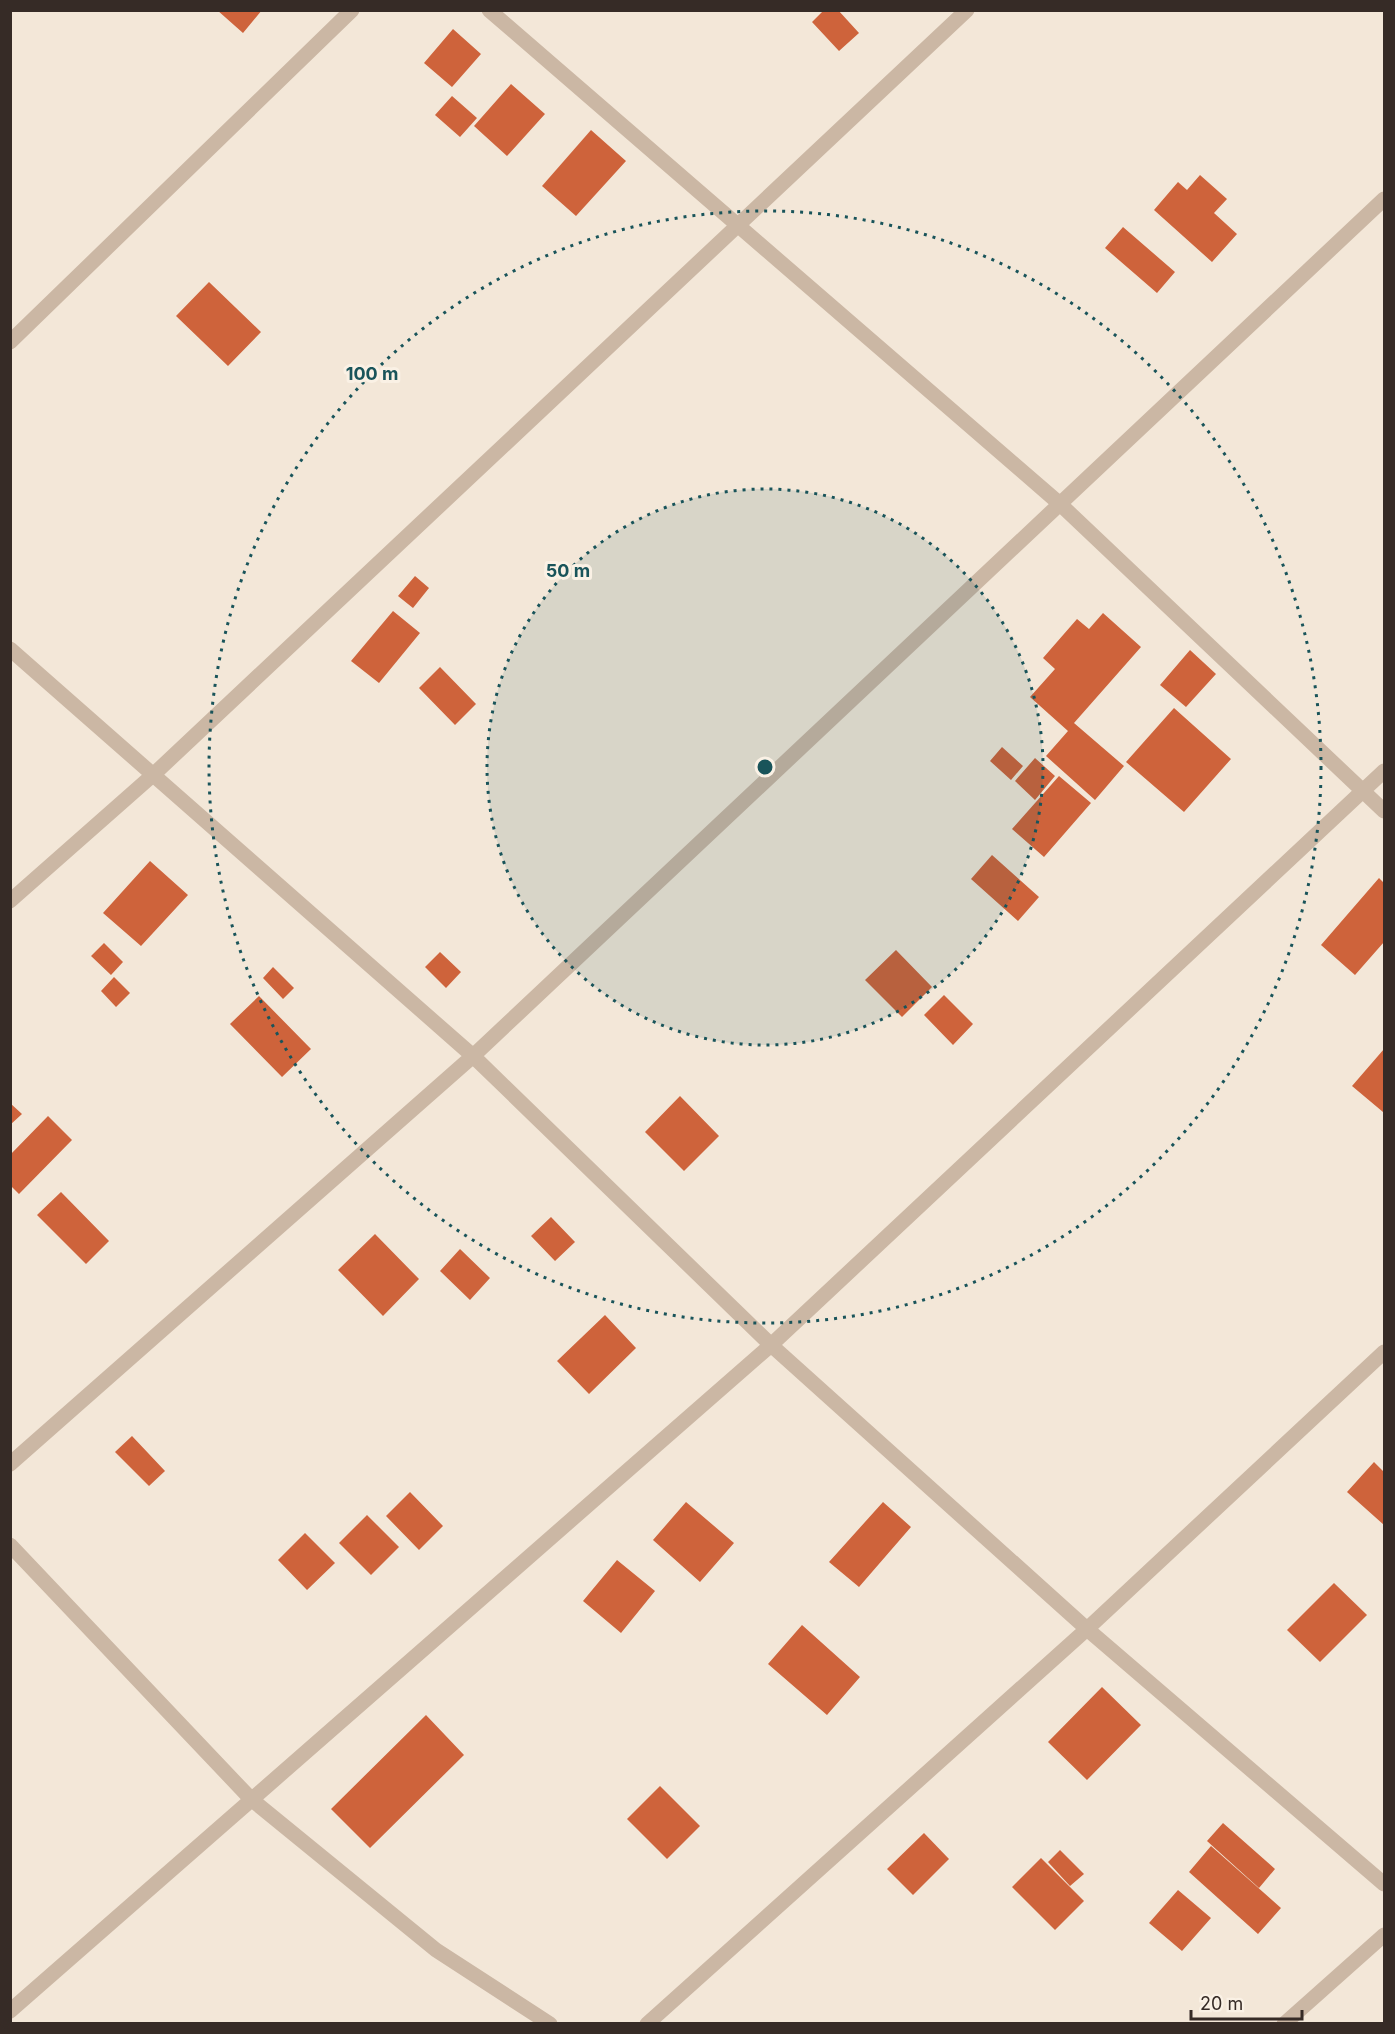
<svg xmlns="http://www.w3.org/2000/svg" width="1395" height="2034" viewBox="0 0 1395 2034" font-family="Inter,sans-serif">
	<rect width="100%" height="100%" fill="#f3e7d8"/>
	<path fill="#ce633b" d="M217 10H262L243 33Z
		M824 10H838L859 33 839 51 812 22Z
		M453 29 481 54 452 87 424 63Z
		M511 84 545 114 507 156 474 126Z
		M452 96 477 118 460 137 435 115Z
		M591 130 626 161 576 216 542 186Z
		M1200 175 1227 199 1214 213 1237 234 1212 262 1154 210 1178 182 1187 190Z
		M1123 227 1175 272 1157 293 1105 248Z
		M209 282 261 332 228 366 176 316Z
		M415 576 429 588 413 608 398 596Z
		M393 611 420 633 379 683 351 661Z
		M1103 613 1141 647 1074 723 1124 766 1095 800 1046 756 1068 731 1030 697 1055 669 1043 658 1077 619 1089 629Z
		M1190 650 1216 674 1186 707 1160 685Z
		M440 667 476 704 455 725 419 688Z
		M1174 708 1231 759 1184 812 1126 762Z
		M1002 747 1023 766 1011 780 990 761Z
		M1035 758 1055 776 1035 800 1015 781Z
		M1059 776 1091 803 1044 857 1012 829Z
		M992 855 1039 897 1018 921 971 879Z
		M150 861 188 895 141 946 103 913Z
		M1379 878 1384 883V942L1355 975 1321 945Z
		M104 943 123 962 111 975 91 956Z
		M896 950 932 987 902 1017 865 980Z
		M440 952 461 972 446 988 425 967Z
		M273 967 294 988 283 999 263 978Z
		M114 977 130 993 116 1007 101 991Z
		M944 995 973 1024 953 1045 924 1015Z
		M259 996 311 1049 282 1077 230 1024Z
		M1384 1049V1110L1383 1112 1352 1086Z
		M680 1096 719 1136 684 1171 645 1132Z
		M10 1103 22 1114 10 1125Z
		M48 1116 72 1140 19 1194 10 1185V1155Z
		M61 1192 109 1241 86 1264 37 1215Z
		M551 1217 575 1242 555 1261 531 1236Z
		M375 1234 419 1279 383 1316 338 1270Z
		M460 1249 490 1278 470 1300 440 1271Z
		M605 1315 636 1348 589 1394 557 1361Z
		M132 1436 165 1471 149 1486 115 1452Z
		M1374 1462 1384 1472V1525L1347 1492Z
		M410 1492 443 1526 419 1550 386 1516Z
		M686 1502 734 1543 700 1582 653 1540Z
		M883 1502 911 1527 859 1587 829 1562Z
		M367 1515 399 1547 371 1575 339 1543Z
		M305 1533 335 1563 307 1590 278 1560Z
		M617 1560 655 1591 621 1633 583 1601Z
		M1334 1583 1367 1615 1320 1662 1287 1630Z
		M802 1625 860 1677 827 1715 768 1664Z
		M1102 1687 1141 1725 1087 1780 1048 1742Z
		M426 1715 464 1755 370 1848 331 1809Z
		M660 1786 700 1826 667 1859 627 1819Z
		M1223 1823 1275 1869 1259 1888 1207 1841Z
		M924 1833 949 1859 913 1895 887 1869Z
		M1211 1846 1281 1908 1258 1934 1189 1872Z
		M1060 1850 1084 1874 1070 1886 1048 1862Z
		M1041 1858 1084 1901 1055 1930 1012 1887Z
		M1178 1890 1211 1918 1182 1951 1149 1923Z"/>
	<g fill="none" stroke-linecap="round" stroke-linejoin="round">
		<path stroke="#cbb7a4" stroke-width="15" d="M489 10 1060 504 1384 811
			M10 342 352 10
			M10 649 473 1056 771 1345 1087 1629 1384 1884
			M10 901 154 774 967 10
			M10 1464 473 1056 1384 199
			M10 1545 251 1799 436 1950 550 2024
			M10 2011 771 1345 1384 771
			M647 2024 1087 1629 1384 1352
			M1284 2024 1384 1935"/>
	</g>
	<circle cx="765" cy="767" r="278" fill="#19545a" fill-opacity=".12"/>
	<g fill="none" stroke="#19545a" stroke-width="3" stroke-dasharray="3 6">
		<circle cx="765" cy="767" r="278"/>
		<circle cx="765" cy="767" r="556"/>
	</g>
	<circle cx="765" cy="767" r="9" fill="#19545a" stroke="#faf1e5" stroke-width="3"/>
	<g font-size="18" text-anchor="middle" font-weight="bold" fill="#19545a" stroke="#faf1e5" stroke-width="6" stroke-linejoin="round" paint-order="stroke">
		<text x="372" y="380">100 m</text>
		<text x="568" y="577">50 m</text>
	</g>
	<rect width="1395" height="2034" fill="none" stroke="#362b26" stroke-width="24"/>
	<path d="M1191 2010v9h111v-9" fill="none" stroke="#362b26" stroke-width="3"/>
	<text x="1200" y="2010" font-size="18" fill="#362b26" stroke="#faf1e5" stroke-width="4.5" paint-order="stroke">20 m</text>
</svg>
